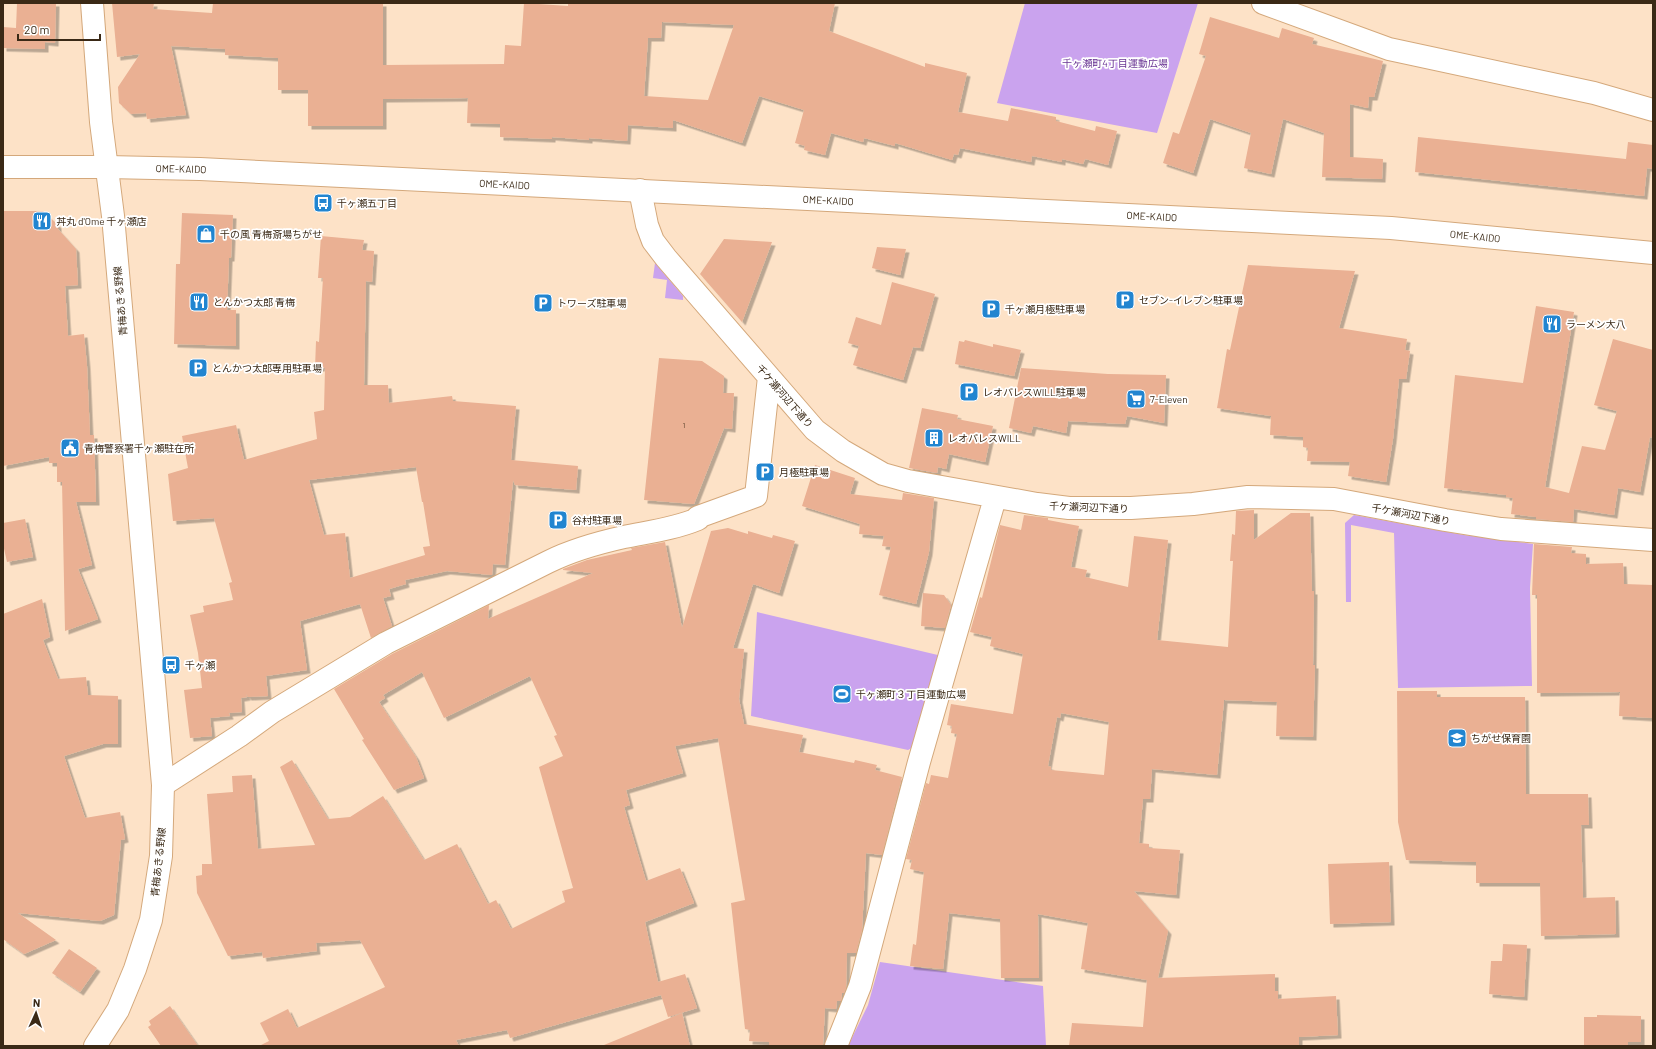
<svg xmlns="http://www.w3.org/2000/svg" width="1656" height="1049" viewBox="0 0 1656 1049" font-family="Barlow,'Noto Sans JP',sans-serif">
	<defs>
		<filter id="shadow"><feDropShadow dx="3.5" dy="3.5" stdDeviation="0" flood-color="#0004"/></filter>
	</defs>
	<rect width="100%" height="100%" fill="#fde2c7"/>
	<path fill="#caa3ee" d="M1025 3H1198L1157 133 997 103Z
		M655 263 683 296V300L665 298 667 280 653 278Z
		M1354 515 1464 535 1533 544 1530 588 1532 686 1398 688 1394 533 1351 525V602H1346L1345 523Z
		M757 612 942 656 917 745 908 750 751 716Z
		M880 962 1043 986 1046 1046H848L868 1005Z"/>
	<path fill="#eab093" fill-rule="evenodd" filter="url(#shadow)" d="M17 3H56L55 43 45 42V49L3 48V27L16 28Z
		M112 3H154L153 9 212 13 213 3H383V65L504 64 505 45 521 46 524 3 568 6V3H835L829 31 925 67V63L967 73 958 112 1008 121 1011 108 1056 117V121L1095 131 1096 126 1117 131 1108 165 1085 159 1083 164 1062 159V162L1032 156 1031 162 960 148 958 155 954 154 952 160 895 143V146L864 138 863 142 831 133 825 155 804 150 805 146 795 143 804 110 759 96 742 143 673 120V128L628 125 627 141 589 138V140L552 137V139L500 137V124L467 123 468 98 383 99V126H308V90H278V58L225 55V49L171 46 186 115 147 119 146 113 131 114 119 103 118 87 140 54 117 57ZM662 22 734 25 708 100 644 96 648 38H661Z
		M1210 17 1279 38 1282 28 1314 38 1312 44 1383 61 1374 97H1369L1368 108 1350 104V157L1383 159 1382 179 1322 177 1324 133 1283 119 1271 174 1244 168 1251 133 1210 119 1193 173 1163 163 1173 132 1179 134 1206 56 1199 54Z
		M1418 137 1626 159 1628 142 1653 145V169L1647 168 1644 196 1415 172Z
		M3 211H43L58 225V229L76 249 78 285 65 286 68 336 84 334 87 366 90 435H94L96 502H76L92 565 78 569 98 619 65 631 62 482H57V463H49V457L3 466Z
		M182 213 233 215 231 258H229L227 310H236V346L174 344 176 264H180Z
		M321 236 364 240 362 250 374 251 372 282 366 281 364 385H388L389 403 452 396 453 401 516 406 511 460 578 466 576 490 515 485 513 480 505 565 493 564 492 575 447 571 405 580 406 584 389 589 391 596 383 598 392 626 371 638 360 604 300 621 307 670 266 676 268 696 248 697 246 694 247 697 241 698 242 712 229 713 230 716 210 718 212 736 190 738 184 690 202 688 198 653 190 615 204 612 203 606 233 600 229 583 232 582 214 518 173 521 168 474 188 468 182 436 236 425 244 460 317 439 314 412 324 410 325 368H315L316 341 319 342 323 278H318ZM416 467 422 502H423L430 546 423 547 425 555 350 578 345 533 324 535 309 480Z
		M724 239 772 242 742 322 700 274Z
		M877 247 906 249 900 275 872 268Z
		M1248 265 1355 271 1339 328 1407 339 1405 350 1410 351 1406 379H1399L1393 439 1386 482 1348 476 1350 462 1307 461 1308 448 1303 447V437L1270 435 1271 416 1217 408 1227 349 1230 350Z
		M892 282 935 294 920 348 913 347 903 380 853 365 859 346 848 343 856 317 881 325Z
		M1536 306 1574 312 1545 487 1569 493 1582 446 1605 450 1617 411 1594 405 1613 339 1653 350V438L1650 437 1640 492 1618 488 1614 515 1574 509 1573 522 1536 519V517L1511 514 1513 498 1506 497V495L1444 488 1455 375 1523 383Z
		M965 340 993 347V344L1021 350 1014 376 955 364 959 341 964 342Z
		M659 358 702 361 724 376 723 393H734L732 429 724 428 694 504 644 500Z
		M1021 368 1108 374 1166 375 1164 423 1127 416 1125 424 1068 421 1066 433 1033 426 1031 433 1009 428Z
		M922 408 958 415 957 419 993 426 985 462 949 454 946 469 938 467 937 473 909 468Z
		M815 465 855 478 850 494 902 500 903 493 934 498 929 552 916 604 879 595 891 547 882 546 884 536 859 534 860 524 802 506Z
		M1254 510V540L1291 513H1310L1312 591H1314L1313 665H1315L1313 737 1276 736 1277 702 1224 700 1217 775 1152 769 1150 799H1143L1139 843 1149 844V848L1180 850 1176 895 1134 891 1168 931 1158 978 1275 974V991H1278V999L1336 996 1338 1035 1299 1037V1046H1069L1072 1023 1143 1027 1147 980 1081 969 1088 923 1038 914 1039 978H1001L1000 919 949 913 943 969 910 966 913 944 916 945 924 872 910 869 912 860 906 859 926 783 929 784 931 775 948 778 957 734 951 733 952 726 947 725 951 704 1013 714 1023 654 990 646 992 637 970 632 980 597 982 598 1000 525 1021 530 1024 515 1048 518V520L1079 526 1071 567 1087 570 1085 577 1128 587 1134 536 1168 540 1157 640 1228 647 1233 561H1230L1232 534 1235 535 1236 511ZM1061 713 1109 722 1104 775 1051 770V767L1048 766 1057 717 1060 718Z
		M25 519 33 557 7 562 3 544V523Z
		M728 528 748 534V531L772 538 773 535 795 541 779 593 753 584 733 648 744 649 739 699 744 724 803 735 799 752 854 763 855 760 877 765 875 770 902 777 882 855 866 853 862 930 856 953H847L846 988 844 993H842L841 1001H837L836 1009 825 1008 823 1045 769 1046V1042L749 1041 750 1030 745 1029 731 903 745 900 718 738 675 746 683 773 626 790 630 805 624 807 646 881 680 868 694 903 645 922 658 982 685 974 697 1008 668 1017 661 995 510 1038 507 1030 456 1040 459 1046H259L269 1041 260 1023 288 1009 297 1028 385 987 360 940 316 943 317 951 263 958 262 952 228 956 197 893 196 876 202 875V864H212L207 794 233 792 232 776 252 775 258 849 315 845 280 767 292 760 328 819 350 817 383 796 424 860 457 844 488 904 496 900 511 929 565 902 562 891 573 888 539 767 563 756 554 736 557 735 530 676 444 718 422 672 383 695 385 698 379 702 416 757 424 778 394 790 362 740 364 739 334 689 392 654 489 605 488 619 593 573 563 570V569L587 560 632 550 631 548 665 542 682 628 711 531Z
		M1534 544 1572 547 1571 553 1586 554V564L1623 563 1624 584 1653 585V718L1619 716 1620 692 1537 693V595H1532Z
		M923 593 944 595 951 605 945 628 921 626Z
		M42 599 50 637 43 640 58 679 86 677 88 695 118 696V744H103L64 756 85 818 120 812 125 839 121 840 114 915 100 921 18 913 56 940 24 954 3 939V614Z
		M1397 691H1437V697H1525L1526 794H1588L1589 825H1581L1583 898 1615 897 1616 934 1541 936 1540 883H1476V862L1406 860 1398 822Z
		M1389 862 1391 922 1330 924 1328 864Z
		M1503 944 1527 945 1524 997 1489 994 1491 961H1502Z
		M69 949 97 968 80 992 52 973Z
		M170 1006 198 1046H161L148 1027 151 1025 149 1021Z
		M682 1013 690 1046H604V1045Z
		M1597 1015 1641 1016V1042H1628V1046H1584V1017H1597Z"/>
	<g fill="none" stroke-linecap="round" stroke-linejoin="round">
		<defs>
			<path id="minor" d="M1263 3 1389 49 1594 93 1653 110
				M640 190 647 225 653 241 666 258 815 430 843 451 883 474 908 481 1037 504 1069 508H1131L1193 504 1248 497 1334 499 1445 520 1501 529 1653 540
				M163 785 239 736 272 712 386 643 548 562C572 550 597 543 624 537 648 532 674 529 698 519V517L756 496 769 377
				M836 1046 860 986 919 762 995 498"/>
			<g id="major">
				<path d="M92 3 101 122 113 216 163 785 161 856 151 920 135 969 118 1010 95 1046"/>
				<path id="s1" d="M3 167H107L200 169 1391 228 1653 253"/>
			</g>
		</defs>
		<use href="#minor" stroke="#d4a87b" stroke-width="24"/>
		<use href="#major" stroke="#d4a87b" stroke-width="24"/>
		<use href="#minor" stroke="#fff" stroke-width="22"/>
		<use href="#major" stroke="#fff" stroke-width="22"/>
	</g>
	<defs>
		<symbol id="bus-square" viewBox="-11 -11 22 22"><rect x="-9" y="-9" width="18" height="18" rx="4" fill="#2285d0" stroke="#fff"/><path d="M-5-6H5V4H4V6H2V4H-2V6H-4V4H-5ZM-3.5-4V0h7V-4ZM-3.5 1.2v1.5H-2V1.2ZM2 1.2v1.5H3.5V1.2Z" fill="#fff"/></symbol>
		<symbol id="restaurant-square" viewBox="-11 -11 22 22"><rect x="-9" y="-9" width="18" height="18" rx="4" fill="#2285d0" stroke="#fff"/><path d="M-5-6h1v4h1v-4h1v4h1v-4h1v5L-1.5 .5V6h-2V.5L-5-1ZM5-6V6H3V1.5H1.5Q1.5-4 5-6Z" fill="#fff"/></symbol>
		<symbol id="shop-square" viewBox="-11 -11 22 22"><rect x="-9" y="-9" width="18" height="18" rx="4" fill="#2285d0" stroke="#fff"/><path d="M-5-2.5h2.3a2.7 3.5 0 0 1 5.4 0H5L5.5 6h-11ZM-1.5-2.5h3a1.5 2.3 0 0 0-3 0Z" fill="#fff"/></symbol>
		<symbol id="parking-square" viewBox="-11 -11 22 22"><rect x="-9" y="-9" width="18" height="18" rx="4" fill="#2285d0" stroke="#fff"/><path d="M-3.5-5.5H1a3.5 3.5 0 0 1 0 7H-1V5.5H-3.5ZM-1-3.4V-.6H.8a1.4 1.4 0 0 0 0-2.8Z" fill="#fff"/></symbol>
		<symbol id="supermarket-square" viewBox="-11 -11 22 22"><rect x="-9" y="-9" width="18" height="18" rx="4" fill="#2285d0" stroke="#fff"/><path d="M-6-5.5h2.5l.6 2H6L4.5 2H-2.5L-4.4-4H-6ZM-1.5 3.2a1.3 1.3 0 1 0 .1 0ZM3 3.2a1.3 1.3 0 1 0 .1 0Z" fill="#fff"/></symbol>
		<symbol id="building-square" viewBox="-11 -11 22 22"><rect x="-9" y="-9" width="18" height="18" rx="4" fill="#2285d0" stroke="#fff"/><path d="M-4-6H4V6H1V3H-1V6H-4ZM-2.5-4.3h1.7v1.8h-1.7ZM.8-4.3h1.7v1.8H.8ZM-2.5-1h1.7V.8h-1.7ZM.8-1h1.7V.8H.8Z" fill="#fff"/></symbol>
		<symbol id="civic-square" viewBox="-11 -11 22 22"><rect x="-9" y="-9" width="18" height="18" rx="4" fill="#2285d0" stroke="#fff"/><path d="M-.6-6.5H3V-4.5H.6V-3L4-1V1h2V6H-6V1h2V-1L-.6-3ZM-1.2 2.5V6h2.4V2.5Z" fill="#fff"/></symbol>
		<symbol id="stadium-square" viewBox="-11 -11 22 22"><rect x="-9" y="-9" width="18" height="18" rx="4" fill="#2285d0" stroke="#fff"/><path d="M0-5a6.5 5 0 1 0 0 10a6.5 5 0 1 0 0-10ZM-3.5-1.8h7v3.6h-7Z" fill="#fff"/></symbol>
		<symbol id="school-square" viewBox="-11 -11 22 22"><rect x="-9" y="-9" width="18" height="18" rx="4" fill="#2285d0" stroke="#fff"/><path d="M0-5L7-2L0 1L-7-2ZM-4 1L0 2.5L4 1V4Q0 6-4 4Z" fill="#fff"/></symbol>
	</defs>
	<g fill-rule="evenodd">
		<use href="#bus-square" x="312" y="192" width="22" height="22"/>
		<use href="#restaurant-square" x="31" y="210" width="22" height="22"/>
		<use href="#shop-square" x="195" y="223" width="22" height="22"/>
		<use href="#parking-square" x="1114" y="289" width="22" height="22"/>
		<use href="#restaurant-square" x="188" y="291" width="22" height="22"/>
		<use href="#parking-square" x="532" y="292" width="22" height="22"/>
		<use href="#parking-square" x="980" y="298" width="22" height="22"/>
		<use href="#restaurant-square" x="1541" y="313" width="22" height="22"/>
		<use href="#parking-square" x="187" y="357" width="22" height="22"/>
		<use href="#parking-square" x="958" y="381" width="22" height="22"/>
		<use href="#supermarket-square" x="1125" y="388" width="22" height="22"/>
		<use href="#building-square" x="923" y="427" width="22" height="22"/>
		<use href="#civic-square" x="59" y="437" width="22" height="22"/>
		<use href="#parking-square" x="754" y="461" width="22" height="22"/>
		<use href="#parking-square" x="547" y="509" width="22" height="22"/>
		<use href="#bus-square" x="160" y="654" width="22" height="22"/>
		<use href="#stadium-square" x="831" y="683" width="22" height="22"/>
		<use href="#school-square" x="1446" y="727" width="22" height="22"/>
	</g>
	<g text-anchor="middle" stroke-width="3.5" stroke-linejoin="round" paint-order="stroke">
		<g font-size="8" fill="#664b35">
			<text x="684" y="428">1</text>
		</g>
		<g font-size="10" fill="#693493" stroke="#fff">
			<text x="1115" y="67">千ヶ瀬町4丁目運動広場</text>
		</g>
		<g font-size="10" fill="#3a2916" stroke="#fff">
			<text dy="4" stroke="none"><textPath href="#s1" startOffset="178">OME-KAIDO</textPath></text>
			<text dy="4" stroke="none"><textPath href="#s1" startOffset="502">OME-KAIDO</textPath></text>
			<text dy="4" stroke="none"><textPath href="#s1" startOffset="826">OME-KAIDO</textPath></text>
			<text dy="4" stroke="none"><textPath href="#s1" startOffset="1150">OME-KAIDO</textPath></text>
			<text dy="4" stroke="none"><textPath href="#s1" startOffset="1474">OME-KAIDO</textPath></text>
			<text transform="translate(120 301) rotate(-95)" y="4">青梅あきる野線</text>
			<text transform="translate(785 396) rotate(49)" y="4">千ケ瀬河辺下通り</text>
			<text transform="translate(1089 507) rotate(2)" y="4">千ケ瀬河辺下通り</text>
			<text transform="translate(1411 514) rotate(10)" y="4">千ケ瀬河辺下通り</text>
			<text transform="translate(158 862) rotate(-84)" y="4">青梅あきる野線</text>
		</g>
		<g font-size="10" fill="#3a2916" stroke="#fff" text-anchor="start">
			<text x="337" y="207">千ヶ瀬五丁目</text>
			<text x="56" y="225">丼丸 d'Ome 千ヶ瀬店</text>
			<text x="220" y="238">千の風 青梅斎場ちがせ</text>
			<text x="1139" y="304">セブン-イレブン駐車場</text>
			<text x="213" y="306">とんかつ太郎 青梅</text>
			<text x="557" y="307">トワーズ駐車場</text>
			<text x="1005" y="313">千ヶ瀬月極駐車場</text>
			<text x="1566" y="328">ラーメン大八</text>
			<text x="212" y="372">とんかつ太郎専用駐車場</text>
			<text x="983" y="396">レオパレスWILL駐車場</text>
			<text x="1150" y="403">7-Eleven</text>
			<text x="948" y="442">レオパレスWILL</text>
			<text x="84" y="452">青梅警察署千ヶ瀬駐在所</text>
			<text x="779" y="476">月極駐車場</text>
			<text x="572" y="524">谷村駐車場</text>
			<text x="185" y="669">千ヶ瀬</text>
			<text x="856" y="698">千ヶ瀬町３丁目運動広場</text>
			<text x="1471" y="742">ちがせ保育園</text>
		</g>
	</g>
	<rect width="1656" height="1049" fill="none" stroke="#3a2916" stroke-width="8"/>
	<g transform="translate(36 1013) rotate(3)" stroke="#ffffff" stroke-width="3" paint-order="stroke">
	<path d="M0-3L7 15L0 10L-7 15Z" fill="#3a2916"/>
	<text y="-6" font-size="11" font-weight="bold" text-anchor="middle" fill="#3a2916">N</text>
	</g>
	<path d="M18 34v6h82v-6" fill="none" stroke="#3a2916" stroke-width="2"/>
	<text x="24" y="34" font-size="12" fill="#3a2916" stroke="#ffffff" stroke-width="3" paint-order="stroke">20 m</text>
</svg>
